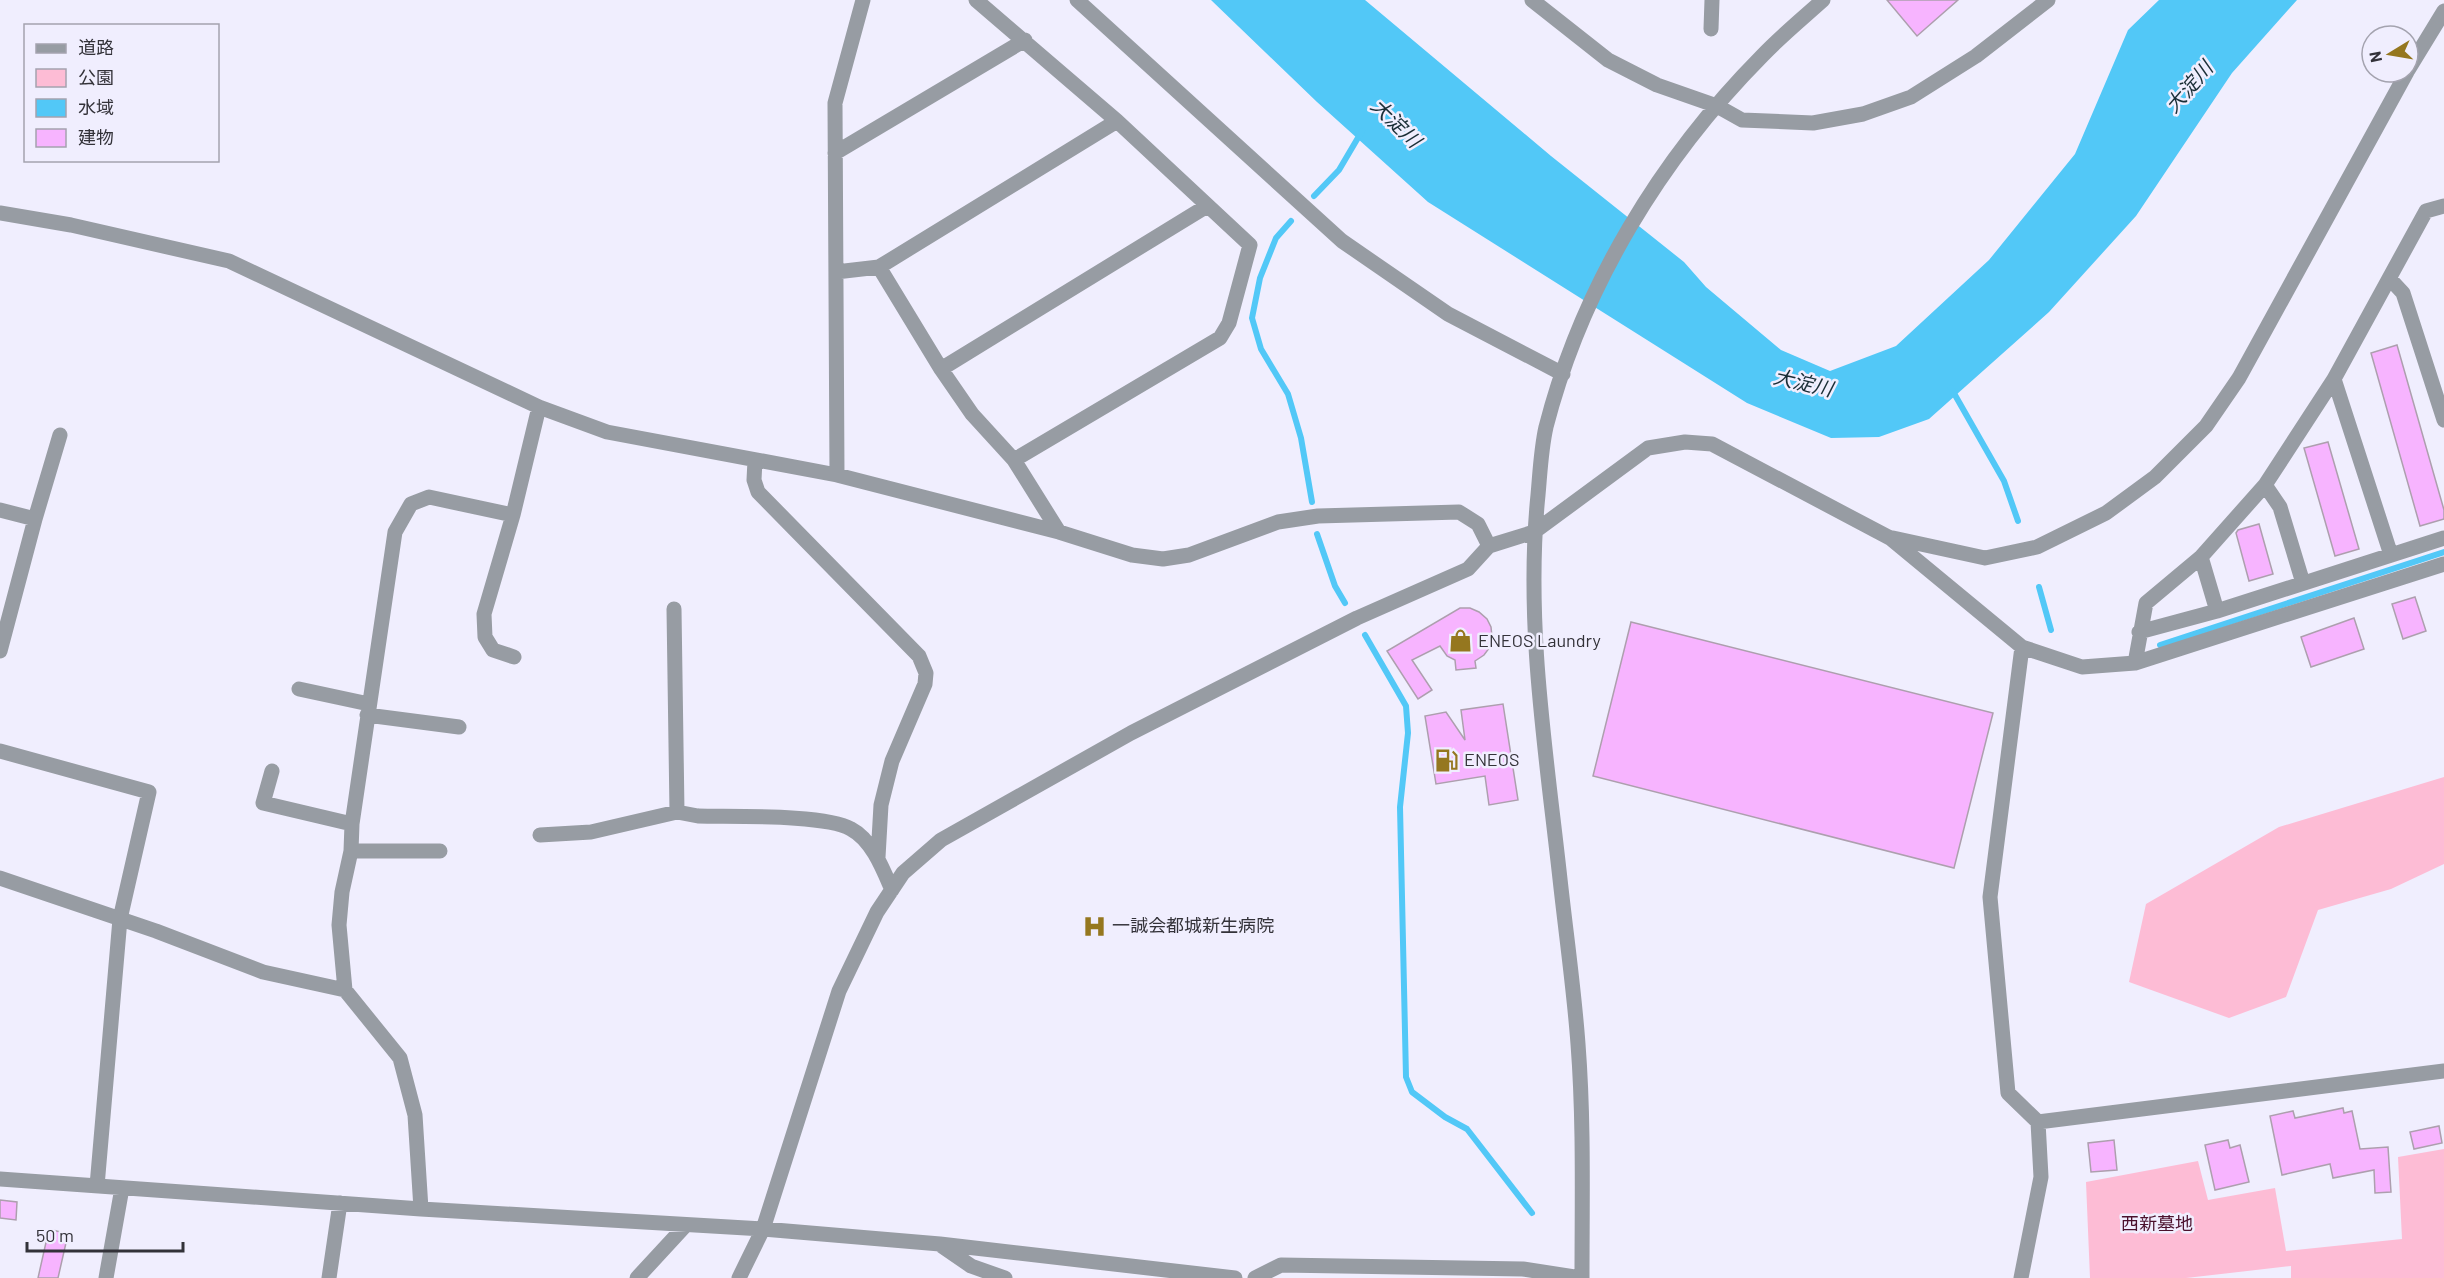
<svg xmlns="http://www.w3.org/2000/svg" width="2444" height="1278" viewBox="0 0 2444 1278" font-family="Barlow,'Noto Sans JP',sans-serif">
	<rect width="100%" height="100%" fill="#f0eefe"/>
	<path fill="#fdbcd5" d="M2444 777V864L2391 889 2318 910 2286 997 2229 1018 2129 982 2146 904 2279 827Z
		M2444 1149V1278H2291V1266L2186 1278H2090L2086 1182 2198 1161 2208 1200 2275 1188 2286 1251 2402 1239 2398 1157Z"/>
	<path fill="#52c8f7" d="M1211 0H1365L1551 156 1684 262 1706 287 1781 350 1830 371 1896 346 1989 260 2075 154 2128 30 2159 0H2297L2232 73 2136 216 2049 312 1929 419 1879 437 1831 438 1747 403 1428 202 1317 102Z"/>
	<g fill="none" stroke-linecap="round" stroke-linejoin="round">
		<path stroke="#52c8f7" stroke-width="6" d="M1314 196 1339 170 1362 131
			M1291 221 1276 238 1260 278 1252 318 1261 349 1288 394 1301 438 1312 502
			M1951 388 2004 481 2018 521
			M1317 534 1335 586 1345 603
			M2039 587 2051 630
			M1365 635 1406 706 1408 733 1400 807 1406 1077 1412 1092 1445 1117 1467 1129 1532 1213
			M2160 645 2444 552"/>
	</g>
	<path fill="#f7b4ff" stroke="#ad9fae" stroke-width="1.5" d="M1887 0H1958L1917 36Z
		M2397 345 2444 510V519L2420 526 2371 353Z
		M2328 442 2359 549 2335 556 2304 448Z
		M2259 524 2273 574 2249 581 2236 533 2238 530Z
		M2415 597 2426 631 2403 639 2392 604Z
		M1460 608H1470L1479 612 1487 619 1491 627 1492 637 1490 647 1484 655 1475 661 1476 668 1456 670 1455 660 1447 656 1440 646 1412 660 1432 690 1418 699 1387 651Z
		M2354 618 2364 649 2311 667 2301 637Z
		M1631 622 1993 713 1954 868 1593 776Z
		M1503 704 1518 800 1489 805 1485 776 1436 784 1425 716 1446 712 1465 740 1461 710Z
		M2343 1108 2344 1113 2352 1111 2360 1149 2388 1147 2391 1192 2375 1193 2374 1170 2333 1178 2330 1164 2282 1175 2270 1116 2293 1111 2295 1118Z
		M2439 1126 2442 1143 2414 1149 2410 1132Z
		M2114 1140 2117 1170 2091 1172 2088 1143Z
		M2228 1140 2230 1148 2240 1145 2249 1182 2215 1190 2205 1145Z
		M0 1200 17 1202 16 1220 0 1218Z
		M49 1229 68 1234 58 1278H38Z"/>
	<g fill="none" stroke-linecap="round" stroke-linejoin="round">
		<path stroke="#979ca3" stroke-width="15" d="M976 0 1117 121 1250 245 1229 323 1220 338 1014 460
			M1077 0 1342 241 1448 314 1563 374
			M1532 0 1608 60 1657 85 1717 106 1742 120 1813 123 1863 114 1911 97 1976 56 2048 0
			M1711 29 1712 0
			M2408 70 2444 11
			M835 153 1025 40
			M0 213 71 225 229 261 539 407 607 432 837 475 1059 532 1132 555 1163 559 1189 555 1278 522 1318 516 1459 512 1478 524 1489 546
			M879 267 941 369 972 414 1014 460 1059 532
			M836 272 879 267 1117 121
			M2390 279 2403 293 2444 420
			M941 369 1207 206
			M2334 379 2391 555
			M755 460 754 480 758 492 919 656 926 673 925 684 892 761 881 805 878 857
			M837 475 835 103 863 0
			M2265 485 2280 507 2303 583
			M0 510 35 519 0 651
			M513 515 484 614 485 637 493 650 514 657
			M35 519 60 435
			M1893 538 1985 558 2037 547 2106 513 2155 477 2206 426 2239 378 2407 72
			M2201 557 2217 611
			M674 609 677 812
			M2139 632 2217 611 2444 538
			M2135 663 2146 603 2201 557 2265 485 2334 379 2426 211 2444 206
			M299 689 369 704
			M367 715 459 727
			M0 751 149 792 120 919 97 1186
			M272 771 263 803 352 824
			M540 835 591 832 677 812 698 816C732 817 826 814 851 829 872 840 883 869 892 890
			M351 851H440
			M0 878 156 931 263 972 345 990
			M2038 1122 2444 1071
			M0 1179 421 1209 763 1229 940 1244 1235 1278
			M421 1209 415 1115 400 1058 345 990 339 925 342 892 351 851 352 824 395 532 411 504 429 497 513 515 539 407
			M942 1246 971 1266 1005 1278
			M106 1278 122 1188
			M329 1278 340 1203
			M637 1278 685 1226
			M739 1278 763 1229 839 991 877 912 903 873 941 840 1131 733 1357 618 1468 569 1489 546 1534 532 1648 448 1685 442 1712 444 1890 538 2022 647 2082 667 2135 663 2444 564
			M1255 1278 1281 1265 1523 1269 1581 1278
			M1582 1278C1582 1200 1584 1122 1578 1044 1574 989 1566 934 1560 879 1546 752 1525 623 1538 495 1540 473 1541 449 1546 427 1582 287 1661 158 1762 56 1781 36 1803 18 1823 0
			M2021 1278 2041 1177 2038 1122 2008 1093 1990 897 2022 647"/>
	</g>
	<defs>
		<symbol id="shop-bare" viewBox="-9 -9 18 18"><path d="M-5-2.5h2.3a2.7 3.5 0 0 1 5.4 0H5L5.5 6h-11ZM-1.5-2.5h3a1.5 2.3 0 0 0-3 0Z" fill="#95771f" stroke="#f0eefe" stroke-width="2.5" paint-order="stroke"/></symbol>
		<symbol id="fuel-bare" viewBox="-9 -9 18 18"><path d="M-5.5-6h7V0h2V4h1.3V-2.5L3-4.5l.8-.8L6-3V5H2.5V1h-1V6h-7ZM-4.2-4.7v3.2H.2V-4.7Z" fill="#95771f" stroke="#f0eefe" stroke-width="2.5" paint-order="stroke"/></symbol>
		<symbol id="hospital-bare" viewBox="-9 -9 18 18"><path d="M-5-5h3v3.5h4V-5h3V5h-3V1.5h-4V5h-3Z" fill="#95771f" stroke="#f0eefe" stroke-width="2.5" paint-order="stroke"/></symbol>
	</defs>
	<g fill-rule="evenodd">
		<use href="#shop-bare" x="1444" y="624" width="33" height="33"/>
		<use href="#fuel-bare" x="1430" y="744" width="33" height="33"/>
		<use href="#hospital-bare" x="1078" y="910" width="33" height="33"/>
	</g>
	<g text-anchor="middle" stroke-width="5" stroke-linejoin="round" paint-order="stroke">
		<g font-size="18" fill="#333239" stroke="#f0eefe" text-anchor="start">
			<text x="1478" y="647">ENEOS Laundry</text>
			<text x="1464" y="766">ENEOS</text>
			<text x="1112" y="932">一誠会都城新生病院</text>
		</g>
		<g font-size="18" fill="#4b112d" stroke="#f0eefe">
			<text x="2157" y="1230">西新墓地</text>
		</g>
		<g font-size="20" font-style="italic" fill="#1a2e37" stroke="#f0eefe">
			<text transform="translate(2189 87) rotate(-49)" y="7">大淀川</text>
			<text transform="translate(1396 123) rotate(44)" y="7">大淀川</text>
			<text transform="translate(1803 383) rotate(13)" y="7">大淀川</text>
		</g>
	</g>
	<rect x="24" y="24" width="195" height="138" fill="#f0eefe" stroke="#a4a3af" stroke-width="1.5"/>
	<rect x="36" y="44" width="30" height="9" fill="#979ca3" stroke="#a4a3af" stroke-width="1.5"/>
	<text x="78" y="54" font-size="18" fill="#333239">道路</text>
	<rect x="36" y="69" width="30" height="18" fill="#fdbcd5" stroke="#a4a3af" stroke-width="1.5"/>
	<text x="78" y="84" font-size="18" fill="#333239">公園</text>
	<rect x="36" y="99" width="30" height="18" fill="#52c8f7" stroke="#a4a3af" stroke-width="1.5"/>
	<text x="78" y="114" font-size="18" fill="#333239">水域</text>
	<rect x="36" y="129" width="30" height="18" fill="#f7b4ff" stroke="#a4a3af" stroke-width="1.5"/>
	<text x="78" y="144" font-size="18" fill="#333239">建物</text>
	<g transform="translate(2390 54) rotate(259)"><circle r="28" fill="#f0eefe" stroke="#a4a3af" stroke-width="1.5"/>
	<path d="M0-4.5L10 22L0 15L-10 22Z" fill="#95771f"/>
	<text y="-9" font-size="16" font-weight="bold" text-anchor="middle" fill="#333239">N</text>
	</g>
	<path d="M27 1242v9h156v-9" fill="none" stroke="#333239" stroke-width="3"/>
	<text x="36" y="1242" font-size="18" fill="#333239" stroke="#f0eefe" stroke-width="4.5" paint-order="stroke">50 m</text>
</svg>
